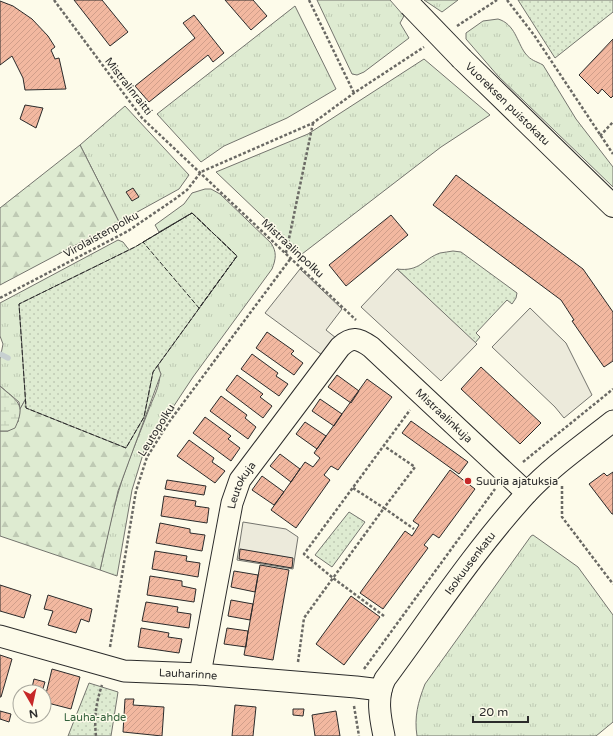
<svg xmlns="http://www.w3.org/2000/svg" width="613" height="736" viewBox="0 0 613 736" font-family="'Varela Round',sans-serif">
	<defs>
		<pattern id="grass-tufts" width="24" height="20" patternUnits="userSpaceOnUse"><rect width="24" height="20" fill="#deebd1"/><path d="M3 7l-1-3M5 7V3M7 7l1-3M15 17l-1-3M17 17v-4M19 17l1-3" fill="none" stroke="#bfcab4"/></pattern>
		<pattern id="forest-firs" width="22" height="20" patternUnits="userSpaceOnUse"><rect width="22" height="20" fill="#deebd1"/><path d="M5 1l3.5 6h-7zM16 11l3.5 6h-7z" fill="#bfcab4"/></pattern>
		<pattern id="wetland-marsh" width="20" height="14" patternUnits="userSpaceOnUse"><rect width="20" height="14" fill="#deebd1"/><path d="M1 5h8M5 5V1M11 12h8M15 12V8" fill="none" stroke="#bfcab4"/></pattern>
		<pattern id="park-dots" width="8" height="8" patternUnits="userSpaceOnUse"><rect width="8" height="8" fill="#deebd1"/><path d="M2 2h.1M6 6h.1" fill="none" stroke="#bfcab4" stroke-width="1.8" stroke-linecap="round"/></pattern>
		<pattern id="building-hatch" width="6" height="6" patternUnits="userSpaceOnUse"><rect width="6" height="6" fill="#f2b8a0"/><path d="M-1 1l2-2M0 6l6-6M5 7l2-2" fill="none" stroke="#d09e8a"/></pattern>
	</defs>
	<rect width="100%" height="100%" fill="#fdfbea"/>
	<path fill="url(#grass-tufts)" stroke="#74746e" d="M317 0H390L404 16 400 23 409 38 364 72 357 75 352 74Z
		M424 0H458L442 12Z
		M295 6 336 89 287 118 224 146 201 162 157 114Z
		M498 19C515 24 517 42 525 53 531 61 536 61 543 65L576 119 613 167V187L498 76 466 39V33L483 21Z
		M424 59 490 115 441 147 302 254 216 172 308 134Z
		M125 106 189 175 179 189 119 222 80 145Z
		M205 189H211L220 194 271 243C277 252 276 259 272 269L193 377 144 451 132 490 117 576 100 570C106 543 111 516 119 490 127 462 139 436 149 409 154 396 164 379 158 365L237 256 192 213 159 232 155 225 184 204 192 193Z
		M118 240 123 242 130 251 45 365 20 409 19 402 0 386V359L3 344 0 336V303Z
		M533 535 578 567 613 615V722L596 736H417C414 717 418 702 425 684L531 536Z"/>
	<path fill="url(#forest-firs)" stroke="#74746e" d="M80 145 119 222 0 285V208Z
		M129 300 161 374 118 491 100 570 0 536V431H8L18 422 20 409 45 365Z"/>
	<path fill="url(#wetland-marsh)" stroke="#74746e" d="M0 386C16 401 27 403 15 428L8 431H0Z"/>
	<path fill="url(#park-dots)" stroke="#74746e" d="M518 0H613V12L555 58Z
		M192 213 237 256 153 372 144 417 126 448 26 408 19 304 135 247Z
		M453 251 461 252 517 293 516 298 512 304 507 300 476 333 480 337 475 343 397 269C420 272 423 259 440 253 444 252 449 252 453 251Z
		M349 512 365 522 332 567 315 555Z
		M89 683 118 692 111 736H68Z"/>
	<path fill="#eceadb" stroke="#74746e" d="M300 269 342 309 326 330 336 338 322 355 265 313Z
		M397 269 477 344 441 381 361 307Z
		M530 308 566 343 592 395 564 418 555 407 492 347Z
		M243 522 286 529 298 537 293 569 237 560Z"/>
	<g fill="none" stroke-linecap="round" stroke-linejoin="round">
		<path stroke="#c7d0d0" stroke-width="5.5" d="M0 354 8 358"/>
	</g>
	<path fill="url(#building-hatch)" stroke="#2b2b2b" d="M74 0H102L128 32 110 46Z
		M225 0H253L267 16 251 30Z
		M0 1 13 6 32 19 48 36 55 47 51 50 55 59 59 58 66 89 25 90 23 78 12 56 0 65Z
		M194 15 224 53 213 62 208 55 149 102 135 86 195 38 183 23Z
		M613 39V96L611 98 602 89 598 94 579 75Z
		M25 105 43 108 36 128 20 119Z
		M456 175 583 269 613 312V361L604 367 572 321 574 320 561 300 433 205Z
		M133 188 139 197 132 201 126 192Z
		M391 215 408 235 346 286 329 265Z
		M267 332 294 351 291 354 303 363 294 375 256 348Z
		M252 354 278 373 276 376 288 384 279 396 241 369Z
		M481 367 541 423 520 444 461 389Z
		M237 375 263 394 260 397 272 406 263 418 226 390Z
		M337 375 359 391 351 403 328 387Z
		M367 379 392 397 338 470 331 466 324 475 330 480 296 528 271 510 305 462 313 467 320 458 314 453Z
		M221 396 247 415 245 418 256 427 248 439 210 411Z
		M320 399 342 414 334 426 312 411Z
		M205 417 231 436 228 439 240 448 231 461 193 433Z
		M411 421 468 462 459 474 402 433Z
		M305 422 326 436 317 449 296 434Z
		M189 440 214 458 212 462 225 471 215 483 177 456Z
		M280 454 300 469 291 482 270 466Z
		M450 470 475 489 439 538 433 534 424 545 428 548 383 609 360 593 405 531 412 536 419 525 413 521Z
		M613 472V514H612L589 484 604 473 607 476Z
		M262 476 284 492 274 505 252 490Z
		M167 480 206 486 204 495 165 489Z
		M164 496 196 501 195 506 209 508 207 523 161 516Z
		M160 523 190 529V533L205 535 202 551 156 543Z
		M240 549 293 558 292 568 239 559Z
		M155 551 187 556 186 561 200 563 198 577 152 569Z
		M260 565 289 570 273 660 244 655Z
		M234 571 258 575 255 592 231 587Z
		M150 576 182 581V586L196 589 194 602 147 595Z
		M0 585 31 595 24 618 0 611Z
		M48 595 92 609 89 622 81 619 76 633 48 625 53 611 44 609Z
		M351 596 380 617 344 665 316 644Z
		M231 600 253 604 250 620 228 616Z
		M146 602 178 607 177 612 191 614 189 628 142 621Z
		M141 628 169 633 168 637 182 639 179 653 138 647Z
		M227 628 248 631 246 647 224 644Z
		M0 655 12 659 1 697H0Z
		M52 669 80 677 71 709 44 702Z
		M34 679 45 682 42 692H31Z
		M125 699H134L133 705 164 707 162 736 123 732Z
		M235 705 256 707 253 736H232Z
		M293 709H304L303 716 293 715Z
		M0 711 11 714 9 722 0 719Z
		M336 711 340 736H315L312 715Z"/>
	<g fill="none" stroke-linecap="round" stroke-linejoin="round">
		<defs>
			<g id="minor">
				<path id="s1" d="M0 636 124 671 200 674 356 687 381 690"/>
				<path id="s2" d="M200 674 232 503 240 480 340 347C352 336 358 338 371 347L527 493"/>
				<path id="s3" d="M384 736C380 717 376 697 385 679 431 617 474 551 527 493 552 466 584 444 613 421"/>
			</g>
			<g id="major">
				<path id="s4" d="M462 59 613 206"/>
			</g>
		</defs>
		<use href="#minor" stroke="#2b2b2b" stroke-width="23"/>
		<use href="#major" stroke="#2b2b2b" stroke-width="24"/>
		<path stroke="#6a6964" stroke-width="2.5" stroke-dasharray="3 2" stroke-linecap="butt" d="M54 0 142 118 356 320
			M309 0 354 93
			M507 0 534 35 613 154
			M457 26 497 0
			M600 136 613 122
			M286 253 313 123
			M0 298 128 231 175 199 187 190 201 172 313 123 354 93 424 47
			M523 462 613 389
			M562 486V517L613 584
			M353 488 384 508 415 467 384 446
			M384 616 333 578 384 508 414 529
			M110 647 136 491 147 457 169 422 291 258
			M298 662 304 618 333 578 304 554 410 410
			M364 669 495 489
			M354 706 359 736
			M96 736C94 717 96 703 102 685"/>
		<use href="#minor" stroke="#fdfbea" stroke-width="21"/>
		<use href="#major" stroke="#fdfbea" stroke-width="22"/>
		<defs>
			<path id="major-bridge" d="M410 5 462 59"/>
		</defs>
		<use href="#major-bridge" stroke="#2b2b2b" stroke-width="24" stroke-linecap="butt"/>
		<use href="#major-bridge" stroke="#fdfbea" stroke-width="22"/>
		<path stroke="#2b2b2b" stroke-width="1" stroke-dasharray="5 2" stroke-linecap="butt" d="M192 213 237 256 153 372 144 417 126 448 26 408 19 304 135 247Z
			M192 213 237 256 199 308 143 242Z"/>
	</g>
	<circle fill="#c62828" stroke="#fdfbea" stroke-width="1.5" cx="468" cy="481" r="4"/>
	<g text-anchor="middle" stroke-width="3" stroke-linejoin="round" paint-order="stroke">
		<g font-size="11" fill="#2b2b2b" stroke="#fdfbea">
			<text transform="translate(129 86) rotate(52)" y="4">Mistralinraitti</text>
			<text dy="4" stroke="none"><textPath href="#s4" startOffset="64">Vuoreksen puistokatu</textPath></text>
			<text transform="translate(101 234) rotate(-29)" y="4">Virolaistenpolku</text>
			<text transform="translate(293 248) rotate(43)" y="4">Mistraalinpolku</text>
			<text dy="4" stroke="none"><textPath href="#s2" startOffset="500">Mistraalinkuja</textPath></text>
			<text transform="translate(156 430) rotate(-58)" y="4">Leutopolku</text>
			<text dy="4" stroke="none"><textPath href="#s2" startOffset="194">Leutokuja</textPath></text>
			<text dy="4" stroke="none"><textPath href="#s3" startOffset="202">Isokuusenkatu</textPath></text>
			<text dy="4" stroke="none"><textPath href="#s1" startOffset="193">Lauharinne</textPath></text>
		</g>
		<g font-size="11" fill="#2b2b2b" stroke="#fdfbea" text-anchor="start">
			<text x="476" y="485">Suuria ajatuksia</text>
		</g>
		<g font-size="11" fill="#34623c" stroke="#fdfbea">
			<text x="95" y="721">Lauha-ahde</text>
		</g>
	</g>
	<g transform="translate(32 704) rotate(171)"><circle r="19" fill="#fdfbea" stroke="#a9a89e"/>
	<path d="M0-3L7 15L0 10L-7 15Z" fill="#c62828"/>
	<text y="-6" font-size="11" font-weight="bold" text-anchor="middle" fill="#2b2b2b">N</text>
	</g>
	<path d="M473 716v6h55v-6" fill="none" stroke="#2b2b2b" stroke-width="2"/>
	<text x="479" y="716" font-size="12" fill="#2b2b2b" stroke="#fdfbea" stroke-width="3" paint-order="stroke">20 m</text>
</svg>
